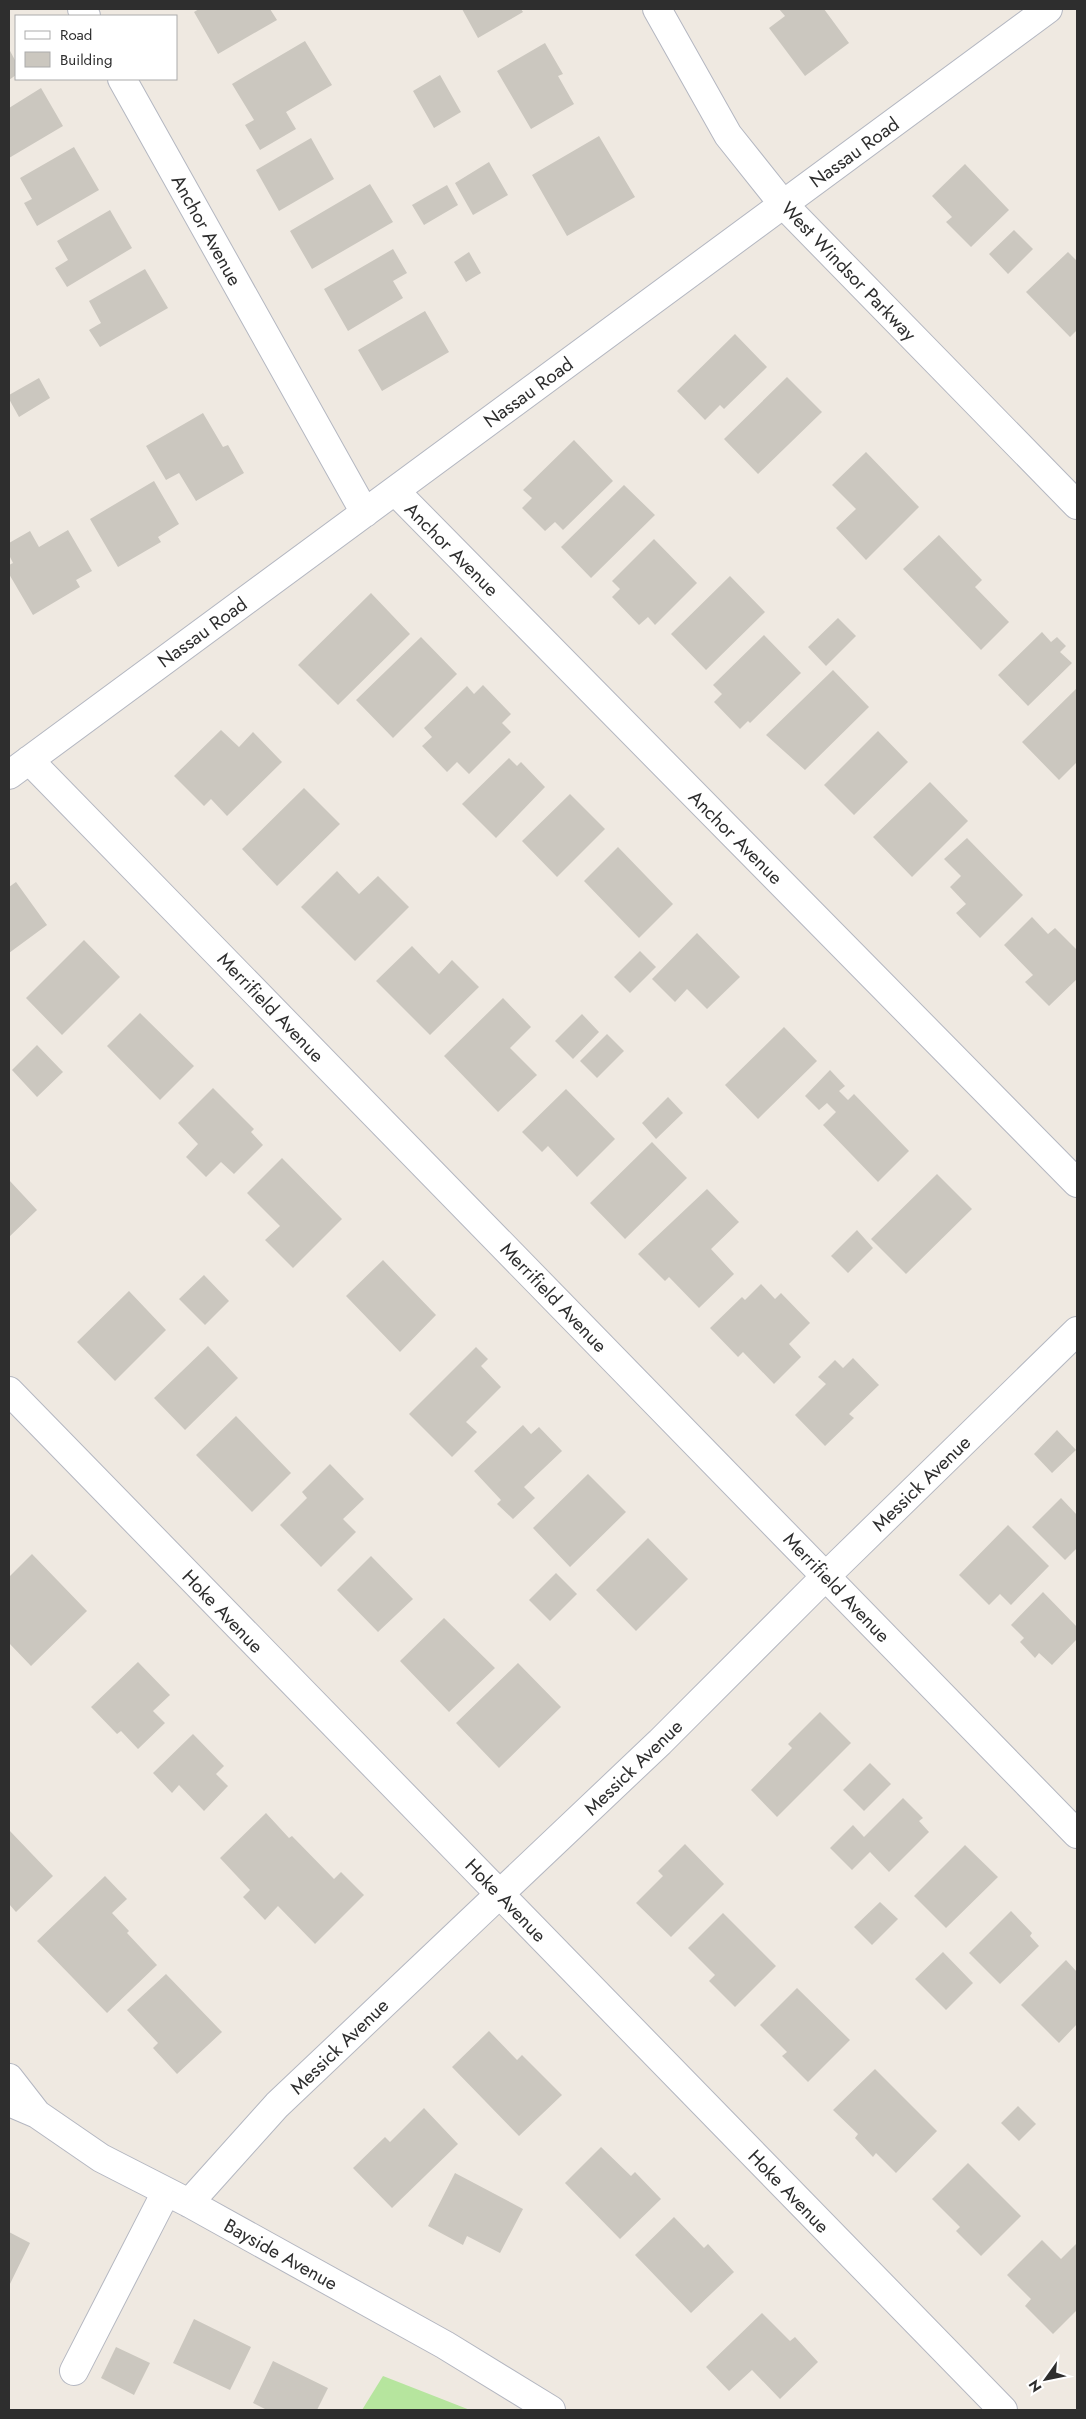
<svg xmlns="http://www.w3.org/2000/svg" width="1086" height="2419" viewBox="0 0 1086 2419" font-family="Jost,sans-serif">
	<rect width="100%" height="100%" fill="#efe9e1"/>
	<path fill="#b6e59e" d="M383 2376 470 2410H362Z"/>
	<path fill="#cbc7bf" d="M199 9H270L277 20 218 54 194 12Z
		M462 9H521L523 12 478 38Z
		M779 9H824L849 43 805 76 769 28 785 16Z
		M305 41 332 85 286 112 296 129 260 150 245 125 254 120 232 84Z
		M545 43 563 74 558 76 574 104 531 129 497 71Z
		M9 49 16 62V75L9 80Z
		M440 75 461 112 434 128 413 91Z
		M41 88 63 126 9 158V108Z
		M599 136 635 197 567 236 532 175Z
		M311 138 334 179 279 211 256 170Z
		M74 147 99 190 37 226 24 203 32 199 20 178Z
		M489 162 508 195 473 215 455 183Z
		M965 164 1009 210 971 247 946 222 952 217 932 196Z
		M370 184 393 222 312 269 290 231Z
		M447 185 458 205 424 225 412 205Z
		M110 210 132 248 67 287 55 268 68 260 57 241Z
		M1014 230 1033 249 1008 274 989 254Z
		M393 249 407 273 393 281 403 298 348 331 324 289Z
		M469 252 481 273 466 282 454 262Z
		M1068 252 1077 261V330L1070 337 1026 292Z
		M145 269 168 308 100 347 89 330 101 323 89 301Z
		M425 311 449 352 382 391 358 350Z
		M735 334 767 367 724 409 720 405 705 420 677 391Z
		M787 377 822 412 758 474 724 439Z
		M39 378 50 398 19 417 9 399V395Z
		M203 413 223 447 228 445 244 473 196 501 179 473 166 480 146 446Z
		M574 440 613 481 563 530 555 522 545 531 522 508 532 498 523 490Z
		M866 452 919 507 866 560 836 528 856 509 832 485Z
		M154 481 179 524 158 537 161 542 118 567 90 519Z
		M624 485 655 515 591 578 561 547Z
		M68 530 92 571 76 580 80 587 33 615 9 574V565L13 563 9 555V543L30 531 39 547Z
		M939 535 982 580 975 587 1009 622 981 650 903 569Z
		M654 539 697 583 655 625 648 617 639 625 612 597 620 589 612 581Z
		M730 576 765 612 706 670 671 634Z
		M371 593 410 634 338 705 298 665Z
		M838 618 856 636 826 666 808 647Z
		M1042 632 1051 642 1057 637 1066 646 1060 652 1072 663 1028 706 998 675Z
		M764 635 801 673 750 723 748 721 740 729 714 702 722 694 713 685Z
		M421 637 457 674 393 738 356 700Z
		M833 670 869 707 805 770 766 735Z
		M483 685 511 714 502 723 511 732 469 774 457 762 447 772 422 746 432 737 424 728 467 686 474 694Z
		M1077 688V762L1059 780 1022 742Z
		M221 730 239 747 253 732 282 762 227 816 211 799 204 806 174 776Z
		M878 731 908 762 854 815 824 785Z
		M509 758 517 766 521 762 545 787 496 838 462 804Z
		M930 782 968 821 912 877 873 837Z
		M304 788 340 824 277 886 242 849Z
		M570 794 605 829 557 877 522 841Z
		M967 838 1023 895 980 938 956 913 966 904 950 887 961 876 944 859Z
		M618 847 673 904 639 938 584 881Z
		M337 871 359 894 378 876 409 907 355 961 301 907Z
		M16 882 47 925 9 953V887Z
		M1032 917 1048 934 1055 928 1077 950V979L1049 1006 1025 982 1033 975 1004 945Z
		M697 933 740 977 707 1009 687 989 675 1002 652 979Z
		M84 940 120 977 62 1035 26 998Z
		M412 946 439 974 452 960 479 987 430 1035 376 981Z
		M640 951 656 967 630 993 614 977Z
		M503 998 531 1027 510 1048 537 1075 498 1112 444 1056Z
		M140 1013 194 1066 160 1100 107 1046Z
		M582 1014 599 1032 573 1059 555 1041Z
		M784 1027 817 1061 758 1119 725 1085Z
		M607 1034 624 1051 597 1078 580 1061Z
		M37 1045 63 1072 37 1097 12 1070Z
		M830 1070 845 1086 839 1091 848 1100 854 1094 909 1151 878 1182 823 1125 836 1112 827 1103 819 1110 805 1096Z
		M213 1088 254 1129 251 1132 263 1145 234 1174 221 1162 206 1177 186 1157 198 1144 178 1123Z
		M566 1089 615 1139 577 1177 548 1146 542 1152 522 1132Z
		M668 1097 683 1113 656 1139 642 1123Z
		M652 1142 687 1178 625 1239 590 1203Z
		M282 1158 342 1219 293 1268 265 1240 280 1226 247 1193Z
		M937 1174 972 1209 906 1274 871 1239Z
		M9 1180 37 1210 9 1237Z
		M707 1189 739 1222 711 1249 734 1274 699 1308 669 1277 665 1281 638 1254Z
		M857 1230 873 1248 848 1273 831 1256Z
		M383 1260 436 1315 400 1352 346 1296Z
		M204 1275 229 1301 205 1325 179 1299Z
		M761 1284 775 1299 781 1293 810 1323 789 1344 801 1357 774 1384 743 1352 738 1357 710 1328 742 1297 745 1300Z
		M129 1291 166 1330 115 1381 77 1342Z
		M208 1346 238 1378 185 1430 154 1398Z
		M476 1347 488 1359 481 1366 501 1387 466 1422 477 1432 452 1457 409 1414Z
		M853 1358 879 1385 849 1414 854 1418 825 1446 795 1415 826 1384 818 1377 835 1360 843 1368Z
		M236 1416 291 1473 252 1512 196 1455Z
		M523 1425 531 1434 539 1427 562 1451 524 1487 535 1498 513 1519 497 1504 501 1500 474 1471Z
		M1057 1430 1076 1450 1052 1473 1034 1454Z
		M330 1464 364 1499 343 1519 356 1532 321 1567 280 1525 307 1498 302 1492Z
		M588 1474 626 1512 570 1567 533 1528Z
		M1061 1498 1077 1515V1548L1065 1560 1032 1527Z
		M1008 1525 1049 1566 1011 1605 1000 1594 989 1605 959 1575Z
		M648 1538 688 1579 636 1631 596 1590Z
		M32 1554 87 1611 31 1666 9 1643V1577Z
		M371 1556 413 1599 378 1632 337 1590Z
		M556 1573 577 1594 550 1621 529 1600Z
		M1043 1592 1077 1627V1639L1052 1665 1039 1653 1035 1658 1020 1642 1024 1638 1011 1625Z
		M444 1618 495 1668 449 1712 400 1661Z
		M138 1662 170 1695 153 1711 165 1723 138 1749 121 1731 117 1734 91 1707Z
		M518 1663 561 1707 499 1768 456 1723Z
		M820 1712 851 1743 777 1817 751 1790 792 1748 788 1744Z
		M193 1734 224 1766 216 1774 228 1786 204 1811 179 1785 172 1793 153 1773Z
		M870 1763 891 1784 864 1811 843 1790Z
		M903 1798 923 1818 919 1821 929 1832 889 1872 870 1852 852 1870 830 1848 853 1825 864 1837Z
		M266 1813 289 1838 292 1836 334 1879 341 1872 364 1895 315 1944 278 1906 265 1920 243 1897 250 1890 220 1858Z
		M9 1830 53 1876 16 1912 9 1904Z
		M685 1844 724 1884 671 1937 636 1903 663 1876 658 1871Z
		M965 1845 998 1877 946 1928 914 1896Z
		M105 1876 127 1899 112 1913 129 1931 127 1933 157 1965 107 2013 37 1941Z
		M880 1902 898 1919 872 1945 854 1927Z
		M1011 1911 1032 1933 1030 1936 1039 1946 1000 1984 969 1953Z
		M723 1913 776 1966 735 2007 709 1981 715 1975 688 1948Z
		M943 1952 973 1983 946 2010 915 1979Z
		M1066 1960 1077 1972V2024L1059 2043 1021 2005Z
		M166 1974 222 2032 177 2074 153 2048 158 2043 127 2010Z
		M797 1988 850 2040 808 2082 782 2056 787 2052 760 2025Z
		M489 2031 517 2060 522 2055 562 2095 519 2136 452 2067Z
		M875 2069 937 2131 896 2173 876 2153 873 2157 855 2138 858 2134 833 2110Z
		M1018 2106 1036 2124 1019 2141 1001 2123Z
		M424 2108 458 2144 392 2208 353 2168 385 2137 390 2142Z
		M601 2147 631 2176 635 2172 661 2199 620 2239 565 2183Z
		M968 2163 1021 2216 981 2256 956 2231 960 2227 932 2199Z
		M455 2173 523 2209 500 2253 467 2236 463 2245 428 2226Z
		M674 2217 704 2248 708 2244 734 2272 691 2313 635 2255Z
		M9 2232 30 2243 9 2286Z
		M1042 2240 1061 2259 1077 2243V2310L1053 2334 1025 2306 1031 2299 1007 2275Z
		M762 2313 790 2341 795 2337 818 2362 780 2399 752 2370 729 2391 706 2367Z
		M194 2319 251 2347 230 2390 173 2363Z
		M116 2347 150 2363 134 2395 101 2378Z
		M273 2361 328 2388 317 2410H267L253 2403Z"/>
	<g fill="none" stroke-linecap="round" stroke-linejoin="round">
		<defs>
			<path id="street" d="M82 9 86 16
				M657 9 728 135 783 204 1077 505
				M122 79 365 513
				M395 491 1077 1183
				M29 760 1077 1834
				M9 775 1048 9
				M9 1391 1003 2410
				M9 2078 37 2114
				M9 2102 37 2114 101 2158 189 2203 445 2345 551 2410
				M189 2203 277 2105 660 1742 826 1576 1077 1331
				M74 2371 166 2192"/>
		</defs>
		<use href="#street" stroke="#b4b7c1" stroke-width="30"/>
		<use href="#street" stroke="#fff" stroke-width="28"/>
	</g>
	<g text-anchor="middle" stroke-width="4" stroke-linejoin="round" paint-order="stroke">
		<g font-size="19" fill="#2e2e2e" stroke="#fff">
			<text transform="translate(854 152) rotate(-36)" y="7">Nassau Road</text>
			<text transform="translate(207 230) rotate(61)" y="7">Anchor Avenue</text>
			<text transform="translate(849 271) rotate(46)" y="7">West Windsor Parkway</text>
			<text transform="translate(528 392) rotate(-36)" y="7">Nassau Road</text>
			<text transform="translate(452 549) rotate(45)" y="7">Anchor Avenue</text>
			<text transform="translate(202 632) rotate(-36)" y="7">Nassau Road</text>
			<text transform="translate(736 837) rotate(45)" y="7">Anchor Avenue</text>
			<text transform="translate(271 1007) rotate(46)" y="7">Merrifield Avenue</text>
			<text transform="translate(554 1297) rotate(46)" y="7">Merrifield Avenue</text>
			<text transform="translate(921 1483) rotate(-44)" y="7">Messick Avenue</text>
			<text transform="translate(837 1587) rotate(46)" y="7">Merrifield Avenue</text>
			<text transform="translate(223 1611) rotate(46)" y="7">Hoke Avenue</text>
			<text transform="translate(633 1767) rotate(-44)" y="7">Messick Avenue</text>
			<text transform="translate(506 1900) rotate(46)" y="7">Hoke Avenue</text>
			<text transform="translate(339 2046) rotate(-44)" y="7">Messick Avenue</text>
			<text transform="translate(789 2191) rotate(46)" y="7">Hoke Avenue</text>
			<text transform="translate(281 2254) rotate(29)" y="7">Bayside Avenue</text>
		</g>
	</g>
	<rect width="1086" height="2419" fill="none" stroke="#2e2e2e" stroke-width="20"/>
	<rect x="15" y="15" width="162" height="65" fill="#ffffff" stroke="#ababab"/>
	<rect x="25" y="31" width="25" height="8" fill="#ffffff" stroke="#ababab"/>
	<text x="60" y="40" font-size="15" fill="#2e2e2e">Road</text>
	<rect x="25" y="52" width="25" height="15" fill="#cbc7bf" stroke="#ababab"/>
	<text x="60" y="65" font-size="15" fill="#2e2e2e">Building</text>
	<g transform="translate(1046 2379) rotate(237)" stroke="#ffffff" stroke-width="4" paint-order="stroke">
	<path d="M0-4L9 19L0 12L-9 19Z" fill="#2e2e2e"/>
	<text y="-8" font-size="14" font-weight="bold" text-anchor="middle" fill="#2e2e2e">N</text>
	</g>
</svg>
